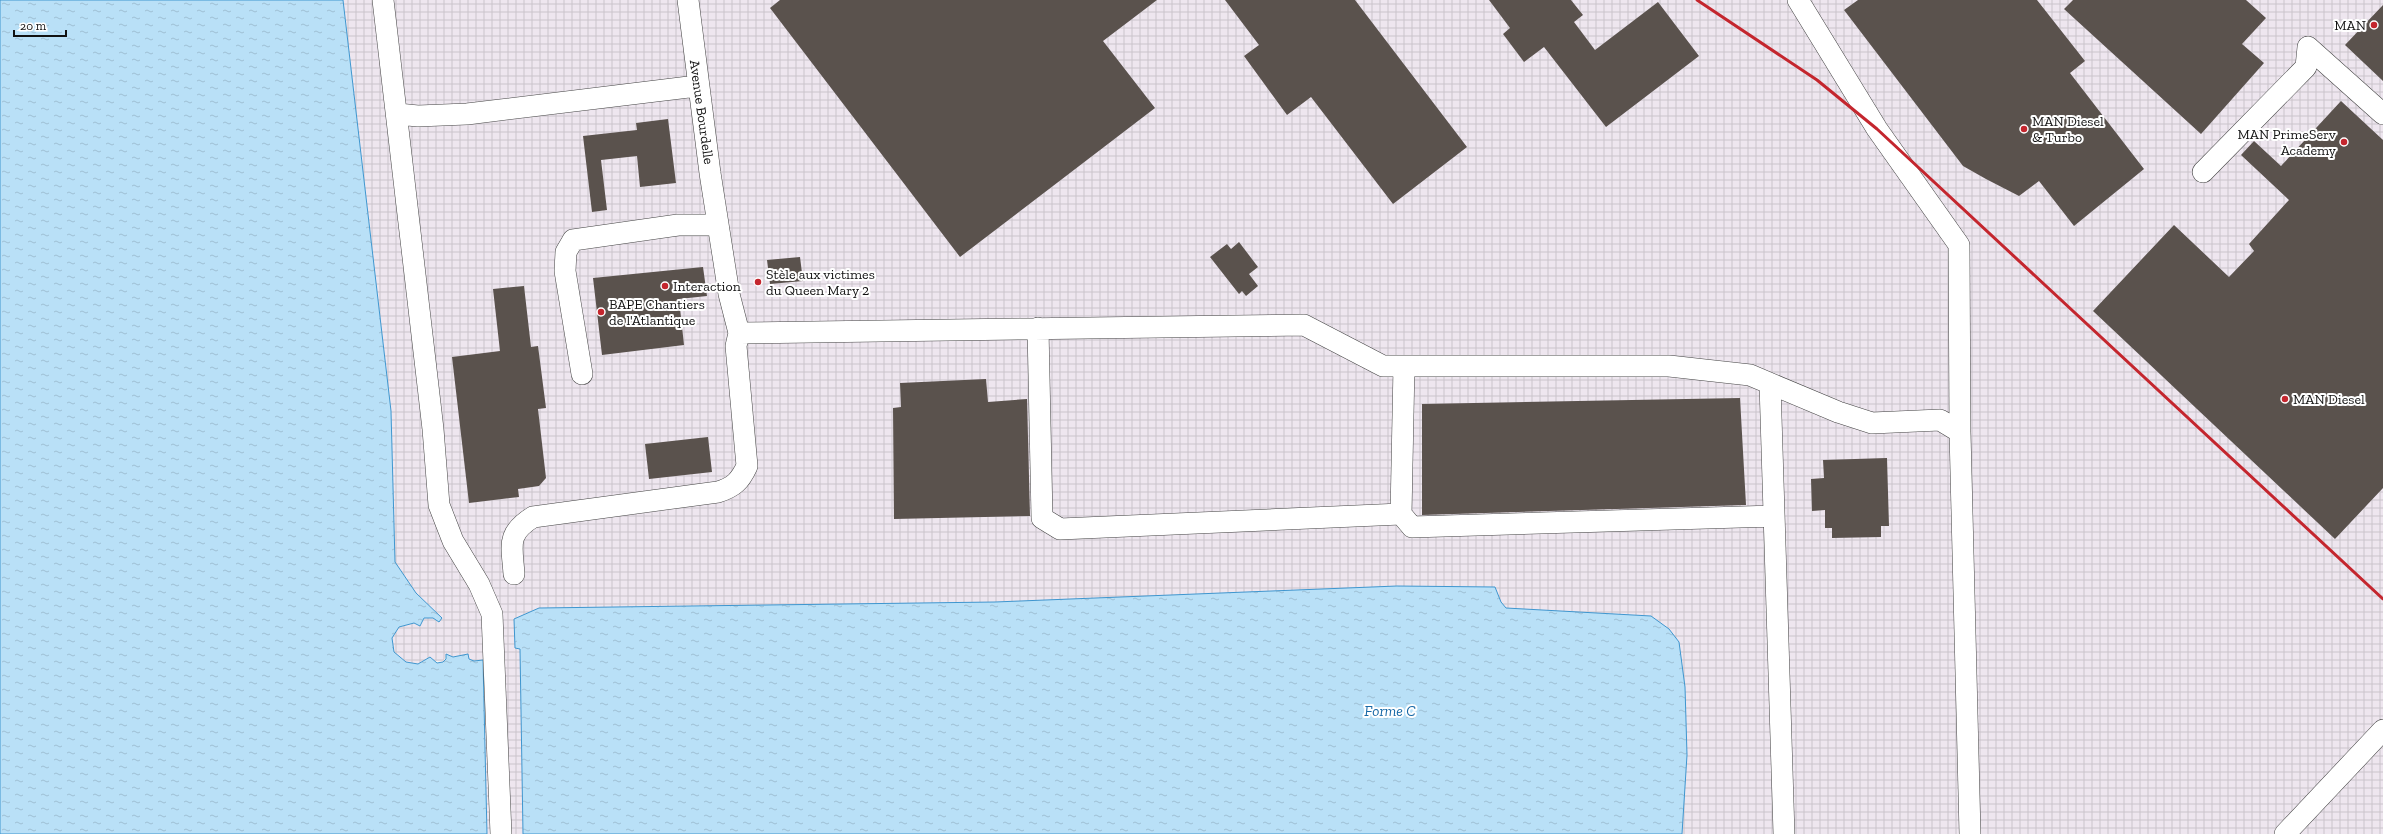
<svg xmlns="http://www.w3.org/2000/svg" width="2383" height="834" viewBox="0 0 2383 834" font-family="'Zilla Slab',serif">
	<defs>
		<pattern id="industrial-grid" width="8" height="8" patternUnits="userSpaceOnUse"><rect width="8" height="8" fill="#eee6ef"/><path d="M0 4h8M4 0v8" fill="none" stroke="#cbc4cc"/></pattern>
		<pattern id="water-ripples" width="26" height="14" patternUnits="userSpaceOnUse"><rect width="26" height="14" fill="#b9e0f7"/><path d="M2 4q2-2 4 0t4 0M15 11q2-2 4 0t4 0" fill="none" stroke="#9ebfd3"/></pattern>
	</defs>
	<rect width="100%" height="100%" fill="#fffdf5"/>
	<path fill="url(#industrial-grid)" d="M343 0H2383V834H487L483 660 474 661 469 659 467 654 453 657 447 655 443 662 426 660 418 664 406 662 394 652 392 638 399 627 414 623 420 626 424 618H441L416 593 395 562 391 411Z"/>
	<path fill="url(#water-ripples)" stroke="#3f96cf" d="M0 0H343L391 411 395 562 416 593 442 618 439 622 433 618H424L420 626 414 623 399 627 392 638 394 652 406 662 418 664 430 657 437 663 443 662 446 659V654L453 657 468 654 469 659 474 661 483 660 487 834H0Z
		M1397 586 1495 587 1501 602 1506 608 1651 616 1669 629 1679 642 1685 687 1687 755 1682 834H523L520 649 515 648 514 619 539 608 995 602Z"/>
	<path fill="#5a524d" d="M780 0H1157L1103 41 1155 108 960 257 770 8Z
		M1225 0H1355L1467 147 1393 204 1311 97 1287 115 1244 56 1259 45Z
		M1489 0H1571L1583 15 1574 22 1595 50 1658 2 1699 56 1606 127 1544 47 1524 62 1503 34 1510 28Z
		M1858 0H2037L2085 61 2070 73 2144 169 2074 226 2039 181 2019 196 1986 179 1963 166 1844 10Z
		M2073 0H2246L2266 18 2242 44 2264 63 2201 134 2064 9Z
		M2383 5V81L2345 45Z
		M2341 101 2383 140V488L2335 539 2093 311 2174 225 2229 277 2254 251 2249 244 2289 200 2241 155 2254 141 2281 166Z
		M668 119 676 183 640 187 637 156 601 160 607 210 592 212 583 136 637 130 636 123Z
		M1239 242 1258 267 1249 274 1258 286 1246 296 1242 291 1239 294 1210 257 1227 244 1231 249Z
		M800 257 803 281 770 284 767 260Z
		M703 267 707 296 679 299 684 345 602 355 593 278Z
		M524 286 531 347 538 346 546 408 538 409 546 478 539 486 518 489 519 497 469 503 452 357 500 351 493 289Z
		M986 379 988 402 1027 399 1030 516 894 519 893 408 901 407 900 383Z
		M1740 398 1746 505 1422 515V404Z
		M708 437 712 472 649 479 645 444Z
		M1887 458 1889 526H1881V537L1832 538V528H1825V510L1812 511 1811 479 1824 478 1823 460Z"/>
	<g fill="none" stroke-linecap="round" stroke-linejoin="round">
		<defs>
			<path id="minor" d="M383 0 433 429 439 505 453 541 479 584 492 614 501 834
				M688 0 710 173 729 294 739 333 1304 325 1383 366H1669L1750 375 1838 412 1872 423 1940 420 1960 432 1970 834
				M1798 0 1877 129 1959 245 1960 432
				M2308 47 2383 114
				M398 114 418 116 467 114 697 86
				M2203 172 2306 67 2308 47
				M1038 328 1042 518 1060 529 1401 514
				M1404 366 1401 514 1412 527 1774 516
				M582 374 565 271 566 252 573 240 678 225H718
				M1770 384 1784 834
				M514 574C512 545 506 534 533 517L718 492C734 487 740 481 747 466L736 346 739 333
				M2285 834 2383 730"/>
		</defs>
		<use href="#minor" stroke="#444" stroke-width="22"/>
		<use href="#minor" stroke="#fff" stroke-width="21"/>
		<path stroke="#c4262e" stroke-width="3" d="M1697 0 1817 80 1877 129 2383 599"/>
	</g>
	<g fill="#c4262e" stroke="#fff" stroke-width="1.5">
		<circle cx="2374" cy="25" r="4"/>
		<circle cx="2024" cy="129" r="4"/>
		<circle cx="2344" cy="142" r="4"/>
		<circle cx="758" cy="282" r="4"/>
		<circle cx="665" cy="286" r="4"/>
		<circle cx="601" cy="312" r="4"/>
		<circle cx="2285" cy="399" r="4"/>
	</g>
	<g text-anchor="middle" stroke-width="4" stroke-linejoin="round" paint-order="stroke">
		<g font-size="14" fill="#111" stroke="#fff" text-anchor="start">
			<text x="2366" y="30" text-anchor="end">MAN</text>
			<text x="2032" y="126">MAN Diesel<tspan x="2032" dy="16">&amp; Turbo</tspan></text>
			<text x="2336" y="139" text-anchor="end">MAN PrimeServ<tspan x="2336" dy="16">Academy</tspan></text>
			<text x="766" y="279">Stèle aux victimes<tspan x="766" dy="16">du Queen Mary 2</tspan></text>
			<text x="673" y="291">Interaction</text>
			<text x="609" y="309">BAPE Chantiers<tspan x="609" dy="16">de l'Atlantique</tspan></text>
			<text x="2293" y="404">MAN Diesel</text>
		</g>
		<g font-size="14" fill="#111" stroke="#fff">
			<text transform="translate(702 112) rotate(82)" y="5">Avenue Bourdelle</text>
		</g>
		<g font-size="15" font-style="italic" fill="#1768a6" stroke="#fff">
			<text x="1390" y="716">Forme C</text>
		</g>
	</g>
	<path d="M14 30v6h52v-6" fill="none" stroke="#111111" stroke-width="2"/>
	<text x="20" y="30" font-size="12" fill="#111111" stroke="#ffffff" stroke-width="3" paint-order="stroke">20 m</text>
</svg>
